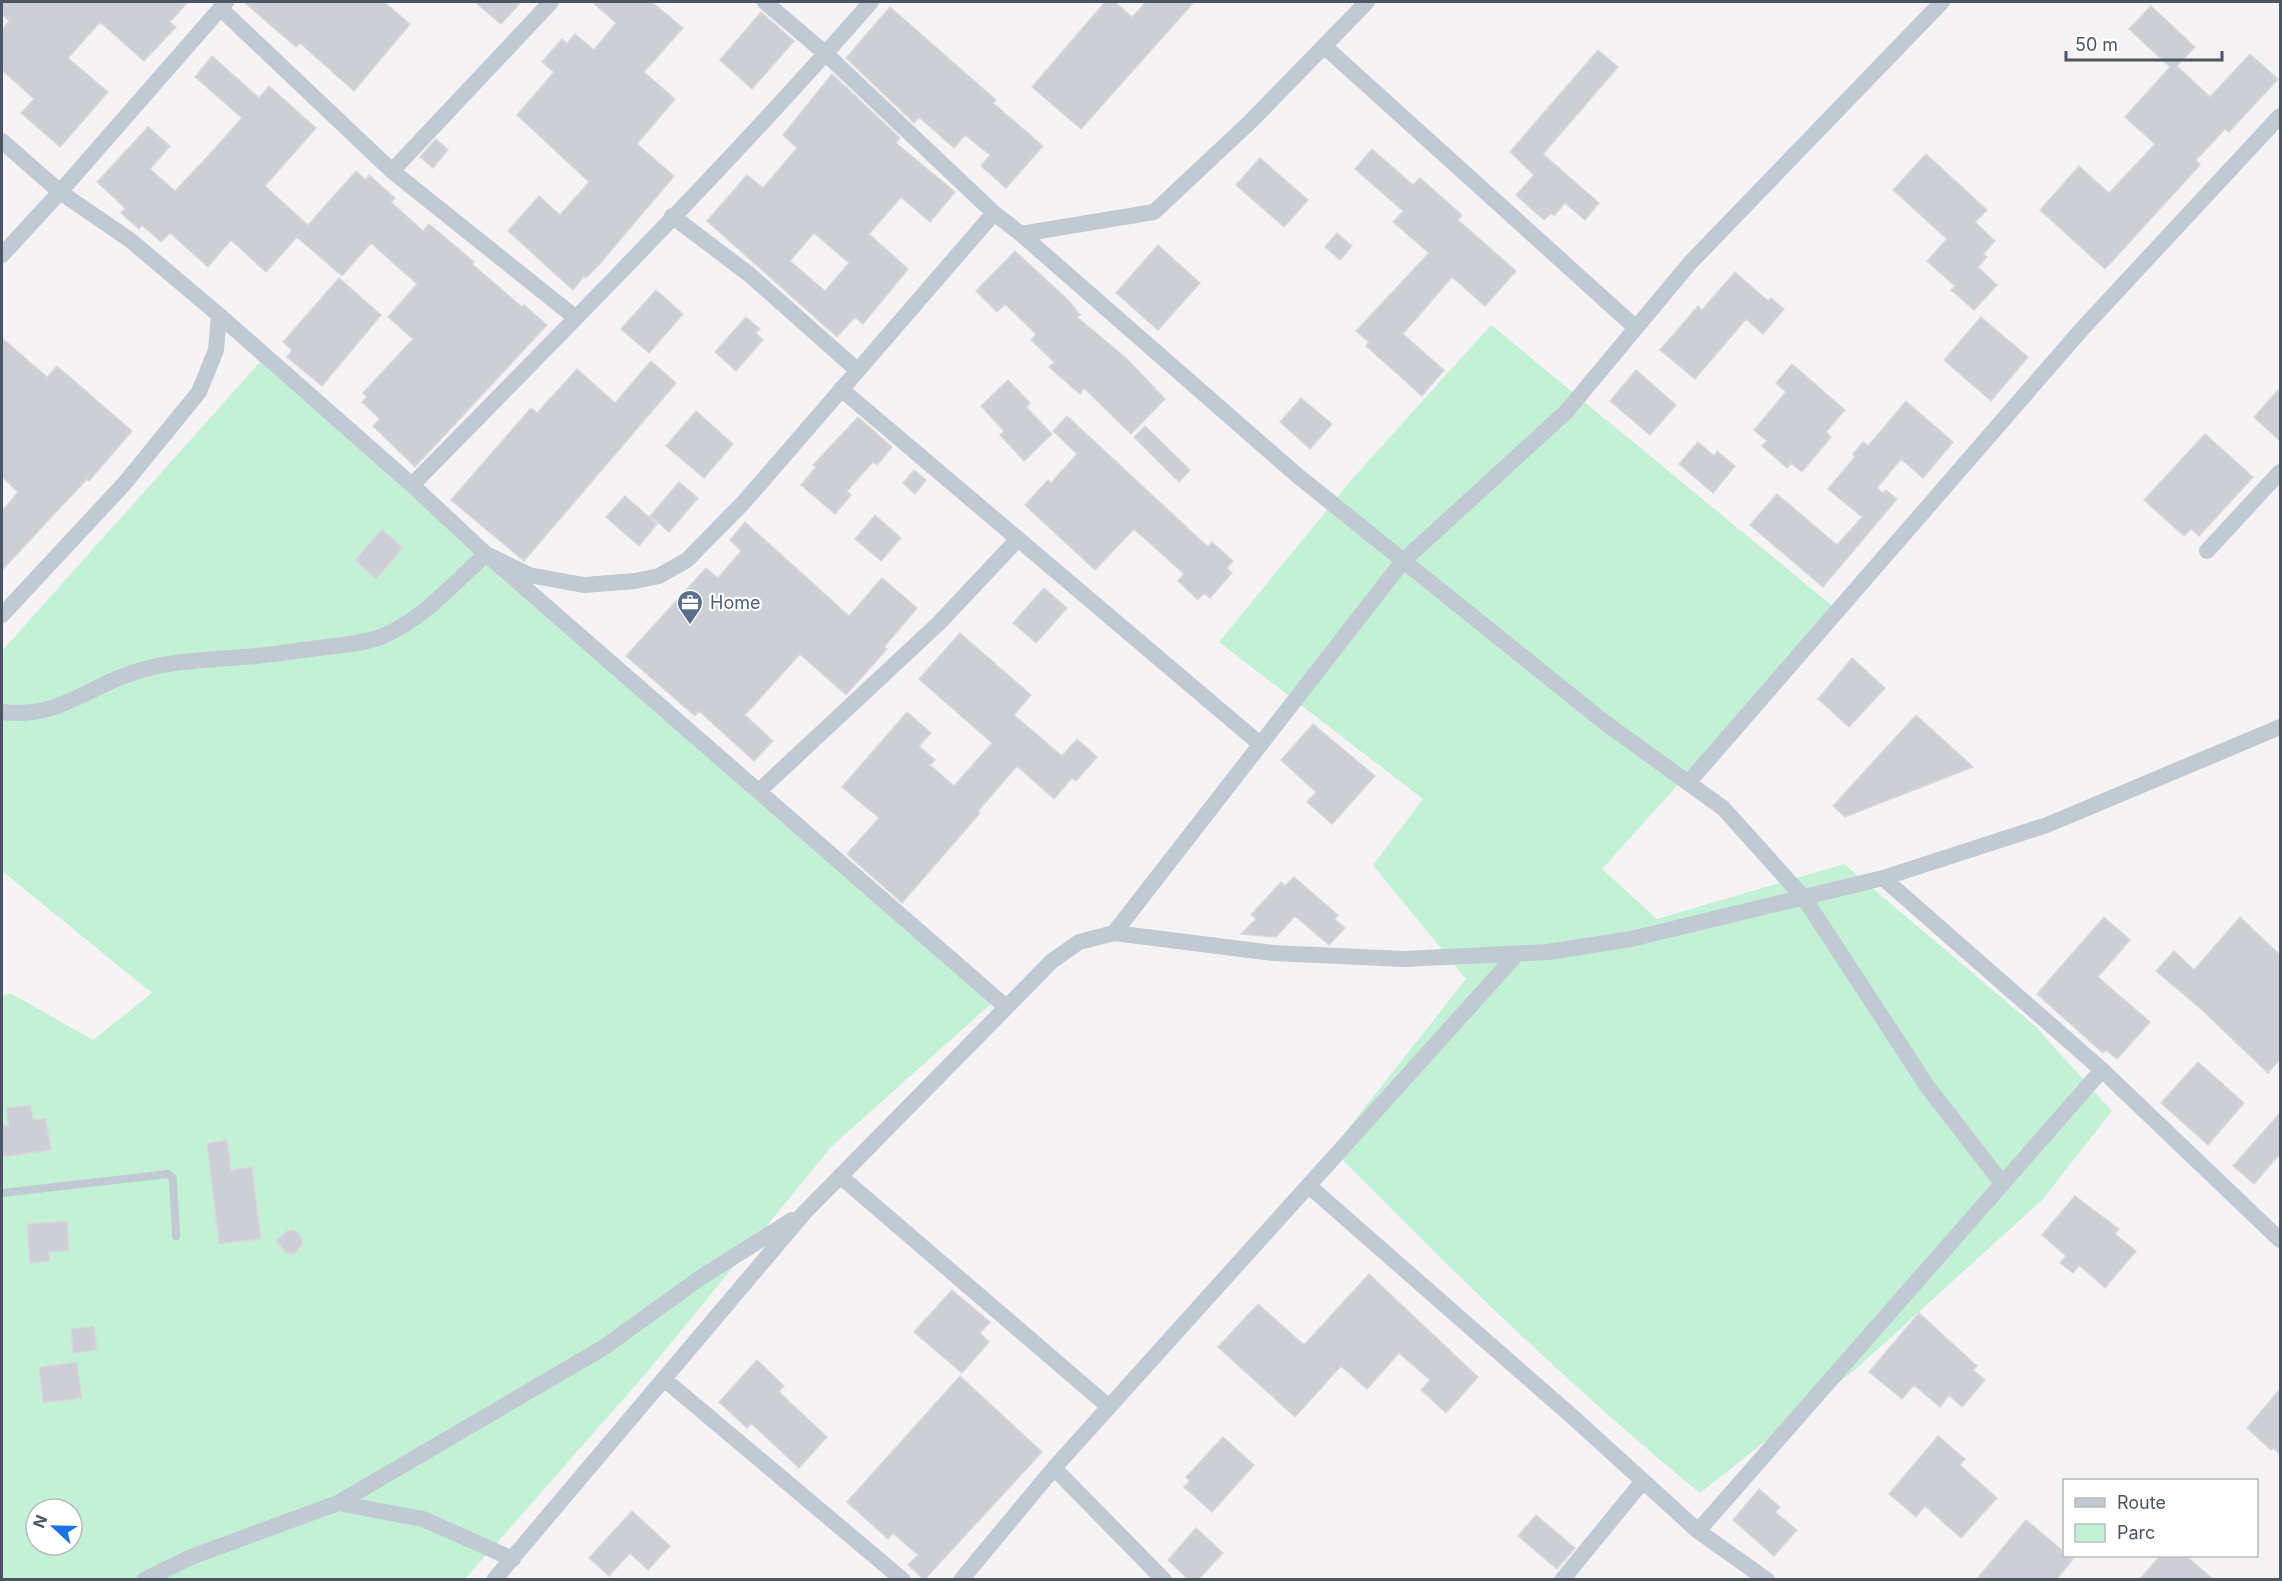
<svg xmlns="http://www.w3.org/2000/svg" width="2282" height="1581" viewBox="0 0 2282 1581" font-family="Inter,sans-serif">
	<rect width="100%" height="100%" fill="#f5f3f3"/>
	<path fill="#c3f1d5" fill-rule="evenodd" d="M1491 325 1836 609 1602 869 1657 919 1844 864 2035 1026 2112 1111 2042 1200 1856 1369 1700 1493C1570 1387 1450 1269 1332 1149L1466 979 1373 865 1423 799 1219 642 1354 477Z
		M260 362 992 1003 832 1146 648 1371 465 1579 2 1580V997L10 993 93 1040 152 993 2 871V651ZM36 1509H72V1545H36Z"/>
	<path fill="#cdcfd5" stroke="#d7d9de" stroke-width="1.5" fill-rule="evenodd" d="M2 2H188L170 22 176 27 144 61 100 22 68 58 108 92 60 147 21 113 34 99 2 70V30L9 21 2 14Z
		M244 2H384L410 24 354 91 300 43 296 47Z
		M475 2H521L501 24Z
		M592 2H652L683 28 644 72 675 99 637 144 674 176 598 266 586 278 584 276 573 290 508 231 539 196 560 215 589 182 517 115 554 72 542 62 562 39 567 43 575 34 594 50 616 23Z
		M1105 2H1115L1132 17 1146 2H1194L1081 129 1032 87Z
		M2151 6 2195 47 2177 66 2210 97 2250 54 2278 79 2229 132 2225 129 2196 160 2200 165 2105 269 2040 210 2079 166 2109 193 2155 144 2125 117 2170 67 2129 29Z
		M890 7 996 100 993 103 1043 146 1006 188 981 166 990 155 965 135 954 148 919 117 914 123 846 58Z
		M761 12 794 41 752 89 720 60Z
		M1598 50 1618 67 1543 154 1599 203 1585 220 1565 203 1554 216 1551 213 1544 220 1516 195 1534 175 1510 152Z
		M212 56 259 98 269 86 316 128 265 186 308 225 356 171 366 180 369 175 395 198 391 202 423 231 429 224 474 262 472 264 500 288 522 307 524 305 547 325 415 467 373 426 380 419 362 402 367 397 363 393 413 339 388 317 417 284 371 243 342 276 297 237 266 272 231 240 208 267 170 233 161 242 142 225 139 229 121 213 125 208 97 182 148 127 170 146 150 169 175 191 209 155 242 118 195 77Z
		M832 74 900 138 896 143 955 192 930 222 901 197 869 234 908 269 863 324 855 317 837 337 707 221 747 175 763 188 797 148 783 135ZM814 233 849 263 825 291 790 261Z
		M436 139 448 150 433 168 420 157Z
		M1372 149 1413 185 1420 178 1462 215 1458 220 1516 271 1485 306 1452 277 1403 334 1444 370 1422 396 1366 346 1369 342 1356 331 1429 253 1393 222 1403 211 1355 169Z
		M1926 154 1987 210 1975 222 1995 241 1983 254 1987 257 1978 267 1997 285 1974 310 1951 290 1955 286 1927 261 1947 239 1893 190Z
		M1260 158 1308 200 1284 227 1236 185Z
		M1337 233 1352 246 1340 260 1325 247Z
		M1158 245 1200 283 1158 330 1116 293Z
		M1015 251 1069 301 1080 315 1077 317 1127 359 1165 399 1131 434 1084 388 1080 394 1049 367 1054 362 1031 340 1036 334 1005 304 997 312 976 291Z
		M1735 272 1768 301 1771 298 1784 309 1763 334 1746 319 1695 379 1660 350 1698 306 1702 310Z
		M339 278 381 315 322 386 287 357 292 350 283 342Z
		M656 290 683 314 649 353 621 329Z
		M746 317 760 329 756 333 763 340 736 371 715 352Z
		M1981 317 2028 357 1991 401 1944 360Z
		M2 338 47 377 57 366 132 431 89 481 87 479 2 570V511L18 492 2 477Z
		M651 361 676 383 524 561 451 500 531 408 537 413 577 369 615 403Z
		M1792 364 1845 410 1826 432 1831 437 1802 472 1791 463 1787 468 1762 446 1767 441 1754 430 1786 392 1776 383Z
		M1636 370 1676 405 1650 435 1610 401Z
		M1008 380 1030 403 1026 407 1052 434 1024 461 1000 435 1004 431 981 406Z
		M2280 388V441L2254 417Z
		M1301 398 1332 424 1310 449 1280 422Z
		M1906 401 1953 442 1923 478 1901 459 1877 488 1883 493 1886 490 1897 499 1823 587 1750 525 1777 494 1837 545 1862 517 1828 489 1855 457 1853 454 1863 442 1868 446Z
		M696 411 733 444 704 478 666 446Z
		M1067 416 1208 547 1212 542 1233 561 1227 568 1232 573 1210 598 1204 593 1198 600 1178 581 1184 574 1134 529 1095 570 1025 505 1048 480 1051 483 1077 454 1053 431Z
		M858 417 892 447 877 465 873 462 847 491 851 495 835 514 801 485 816 467 813 465Z
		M1145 426 1190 470 1179 482 1134 437Z
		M2205 434 2253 477 2199 536 2191 529 2184 536 2144 500Z
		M1698 442 1714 456 1717 451 1735 466 1713 493 1679 464Z
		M914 470 926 480 915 494 903 483Z
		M679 482 698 498 669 532 650 516Z
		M625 496 657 524 639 546 606 517Z
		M875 515 901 538 881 561 855 539Z
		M745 522 849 616 882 578 917 608 884 647 887 649 846 695 800 654 745 715 773 741 754 761 699 711 695 716 626 656 706 568 718 578 741 551 730 540Z
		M382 529 403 548 376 579 355 560Z
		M1044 588 1067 608 1036 643 1013 623Z
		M960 633 1031 695 1014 715 1062 756 1077 739 1097 757 1076 781 1072 778 1054 799 1017 766 978 811 980 813 902 903 847 854 879 818 842 787 907 712 931 733 919 746 935 760 930 765 954 786 992 743 919 679Z
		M1852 658 1885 688 1849 727 1818 699Z
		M1916 715 1973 767 1845 817 1833 806Z
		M1313 724 1375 776 1332 824 1307 802 1316 792 1281 760Z
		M1294 877 1338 915 1335 919 1345 928 1329 945 1295 916 1276 937 1241 934 1256 919 1251 915 1281 882 1285 886Z
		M2104 917 2130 940 2098 977 2150 1022 2117 1059 2106 1050 2103 1053 2037 994Z
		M2240 917 2280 955V1059L2268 1073 2202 1010 2156 971 2174 951 2194 970Z
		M2198 1062 2244 1103 2208 1145 2161 1103Z
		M31 1105 33 1120 46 1118 51 1150 2 1157V1126L9 1125 6 1108Z
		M2280 1113V1154L2254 1184 2233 1166Z
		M227 1140 231 1170 252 1167 261 1239 219 1244 207 1143Z
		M2075 1196 2119 1229 2115 1234 2136 1251 2105 1288 2079 1265 2073 1273 2060 1263 2066 1256 2042 1235Z
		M67 1221 69 1251 49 1252 50 1261 30 1263 27 1224Z
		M293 1230 299 1233 303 1243 294 1255 285 1252 276 1241 287 1231Z
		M1369 1274 1478 1377 1446 1413 1421 1390 1430 1380 1399 1353 1367 1389 1341 1366 1295 1417 1218 1347 1258 1304 1304 1345Z
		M952 1290 990 1322 980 1333 989 1342 962 1373 914 1332Z
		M1919 1313 1977 1366 1973 1370 1985 1380 1962 1407 1949 1395 1940 1407 1914 1385 1902 1399 1869 1372Z
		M94 1326 97 1350 73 1353 71 1329Z
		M757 1360 784 1386 779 1392 827 1437 799 1468 751 1423 747 1428 719 1402Z
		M77 1362 82 1398 43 1403 39 1367Z
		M960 1376 1042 1452 924 1580 908 1565 918 1555 893 1533 888 1539 847 1502Z
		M2280 1389V1454L2273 1448 2271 1450 2247 1428Z
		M1938 1436 1965 1459 1960 1465 1997 1498 1961 1538 1925 1506 1916 1517 1889 1494Z
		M1223 1437 1254 1465 1212 1512 1184 1487 1190 1481 1186 1477Z
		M1759 1489 1780 1507 1775 1512 1797 1530 1774 1556 1733 1520Z
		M632 1511 670 1546 648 1570 630 1553 609 1576 589 1558Z
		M1536 1515 1575 1548 1557 1569 1518 1536Z
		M2026 1520 2064 1552V1556L2073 1559 2056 1580H1976Z
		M1196 1528 1223 1553 1198 1580H1189L1168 1560Z
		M2160 1556H2186L2214 1580H2139Z"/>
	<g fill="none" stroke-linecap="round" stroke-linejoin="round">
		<path stroke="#c1cad2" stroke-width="8" d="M2 1193 168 1174 173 1178 176 1236"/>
		<path stroke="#c1cad2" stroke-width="16" d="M765 2 826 54 994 213 1021 234 1298 476 1604 722 1723 808 1804 898 1927 1086 2002 1183
			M220 8 392 171 576 318
			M1324 46 1636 328
			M2 141 60 192 130 240 219 315 412 485 486 554 1006 1007
			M392 171 551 2
			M672 216 750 275 857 370
			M1021 234 1154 212 1251 121 1367 2
			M2 255 60 192 226 2
			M841 389 1260 744
			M412 485C567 327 725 169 871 2
			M2207 551 2280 472
			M2 615 124 484 199 392 216 350 219 315
			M2 712C59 719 86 687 135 672 175 659 215 660 256 656 278 654 299 650 320 648 340 645 363 644 383 636 423 619 454 583 486 554L529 575 584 585 635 581 659 576 687 560 744 502 994 213
			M1688 783 2082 329 2280 116
			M759 791 939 623 1018 539
			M1883 878 2102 1070 2280 1240
			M1114 933 1403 561 1566 412 1690 263 1942 2
			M840 1176 1109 1407
			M1309 1186 1575 1419 1698 1531 1767 1580
			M664 1379 903 1580
			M1054 1468 1164 1580
			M338 1503 423 1519 513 1559
			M1698 1531 2102 1070
			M144 1580 191 1557 338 1503 603 1348 700 1278 792 1220
			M494 1580 804 1213 1052 961 1079 942 1114 933 1273 953 1404 959 1548 952 1631 939 1883 878 2047 825 2280 727
			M961 1580 1054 1468 1517 954
			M1562 1580 1643 1481"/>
	</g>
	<defs>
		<symbol id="office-pin" viewBox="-11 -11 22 30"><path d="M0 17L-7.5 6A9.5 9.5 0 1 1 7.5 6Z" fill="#5c6f8a" stroke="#fff"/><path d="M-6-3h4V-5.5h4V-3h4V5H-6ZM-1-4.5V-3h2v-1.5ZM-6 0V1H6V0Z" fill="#fff"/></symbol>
	</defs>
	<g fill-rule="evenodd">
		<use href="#office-pin" x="675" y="588" width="30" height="40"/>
	</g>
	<g text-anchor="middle" stroke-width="4.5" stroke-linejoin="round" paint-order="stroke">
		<g font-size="18" fill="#4e5e75" stroke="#fff" text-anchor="start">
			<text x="710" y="609">Home</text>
		</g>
	</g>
	<rect width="2282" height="1581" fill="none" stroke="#4a5661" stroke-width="6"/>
	<rect x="2063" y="1479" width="195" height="78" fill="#ffffff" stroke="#b7bbc0" stroke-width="1.5"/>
	<rect x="2075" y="1498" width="30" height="9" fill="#c1cad2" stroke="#b7bbc0" stroke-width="1.5"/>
	<text x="2117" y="1509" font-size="18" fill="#4a5661">Route</text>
	<rect x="2075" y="1524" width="30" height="18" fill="#c3f1d5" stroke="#b7bbc0" stroke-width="1.5"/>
	<text x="2117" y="1539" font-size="18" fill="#4a5661">Parc</text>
	<g transform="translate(54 1527) rotate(292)"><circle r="28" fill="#ffffff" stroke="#b7bbc0" stroke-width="1.5"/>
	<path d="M0-4.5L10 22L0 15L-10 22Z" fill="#1a73e8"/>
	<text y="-9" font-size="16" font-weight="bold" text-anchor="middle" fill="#4a5661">N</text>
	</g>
	<path d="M2066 51v9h156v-9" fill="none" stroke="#4a5661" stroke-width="3"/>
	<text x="2075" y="51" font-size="18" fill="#4a5661" stroke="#ffffff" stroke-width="4.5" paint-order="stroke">50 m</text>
</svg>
